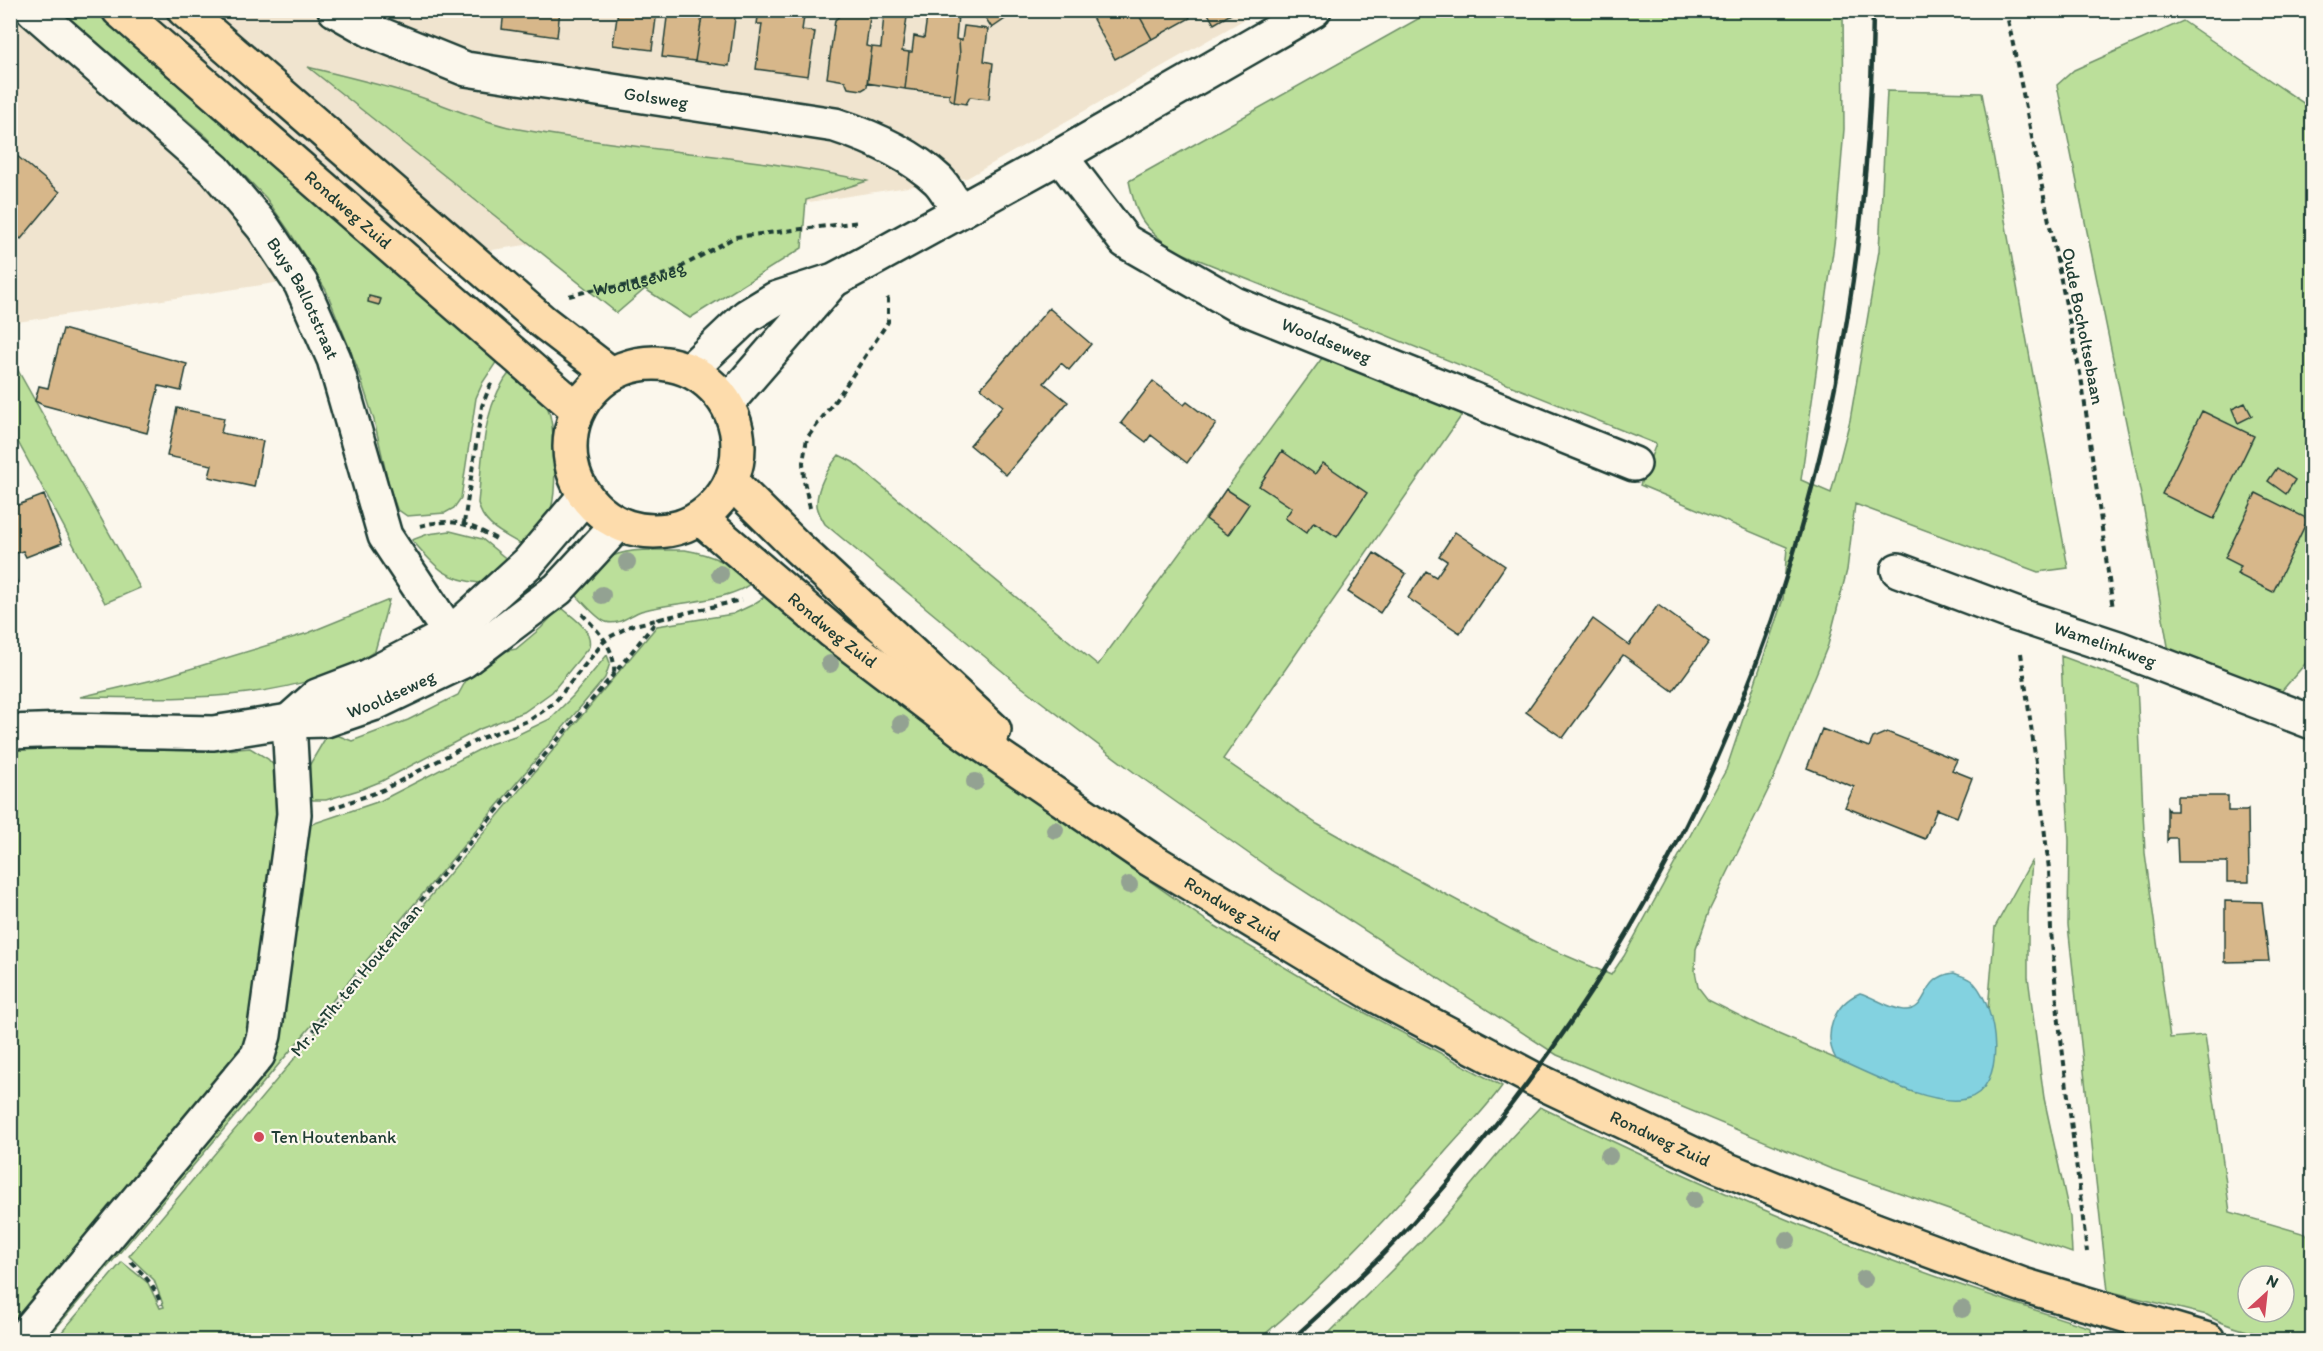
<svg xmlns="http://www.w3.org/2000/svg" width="2323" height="1351" viewBox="0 0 2323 1351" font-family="Itim,sans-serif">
	<rect width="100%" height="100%" fill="#fbf7ec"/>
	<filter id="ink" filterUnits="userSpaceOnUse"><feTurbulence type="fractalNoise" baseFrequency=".0167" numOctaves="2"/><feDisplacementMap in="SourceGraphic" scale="12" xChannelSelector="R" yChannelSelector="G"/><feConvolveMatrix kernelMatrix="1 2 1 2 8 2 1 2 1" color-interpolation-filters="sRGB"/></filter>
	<g filter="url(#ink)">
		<path fill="#f0e4cf" d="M11 11H1259L967 178 11 323Z"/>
		<path fill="#bbdf9a" stroke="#6d8e67" stroke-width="1.5" fill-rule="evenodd" d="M61 11H98L499 358 483 382 476 398 461 498 454 508 445 513 407 516 397 509 389 486 374 420 357 367 326 290 289 231 266 198 207 137Z
			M1432 11H1843L1844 129 1835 237 1801 480 1831 493 1850 420 1879 251 1887 91 1982 93 2068 568 2038 572 1855 504 1847 570 1828 645 1771 784 1710 909 1696 949 1695 971 1698 987 1708 1000 1762 1027 1915 1093 1994 1042 1988 1010 1995 927 2032 860 2028 913V977L2044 1098 2070 1217 2072 1253 1829 1168 1557 1055 1276 873 1135 773 1019 685 825 524C822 519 818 511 817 506 816 488 828 468 839 455L853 462 1098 665 1325 354 1464 412 1223 759 1317 824 1370 854 1537 943 1611 975 1624 956 1726 770 1783 599 1787 547 1640 485 1656 444 1172 249C1142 225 1137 219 1129 181Z
			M2183 21 2312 109V656L2279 694 2169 652 2144 510 2057 85 2074 70Z
			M308 67C343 76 379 84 414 95 446 105 479 121 513 128 630 150 750 155 867 181L806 200 802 248 690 318 645 289 617 313Z
			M11 358 140 588 105 603 11 429Z
			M513 368C523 379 537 390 545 402 556 420 557 489 551 509 546 524 535 535 525 547 505 534 483 527 478 503 483 456 481 406 513 368Z
			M450 531 482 539 509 561 480 583C443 579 435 566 412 540L428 534Z
			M685 550C715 555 729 564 753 581 734 602 669 602 641 611 630 615 619 626 606 622 596 619 580 598 572 591 583 581 594 567 607 559 627 546 661 551 685 550Z
			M769 594 989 768 1207 921 1328 993 1502 1086C1485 1110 1464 1130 1445 1152 1387 1219 1326 1283 1258 1340H55L122 1262 148 1283 160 1308 164 1307 154 1280 129 1256 657 626 733 614 752 605Z
			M389 600 375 651C295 705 173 698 80 697L157 679 308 633Z
			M561 607C573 618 593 629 589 647L552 692 524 712 480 729 382 781 362 789 326 800H313L303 795 300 781 329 732 352 741 408 720 458 695 473 668 494 653 516 649 541 628Z
			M607 655 610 663 605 678 46 1340H32L261 1069 306 826 380 801 490 744 515 736 550 719 573 696Z
			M2061 656 2137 684 2145 853 2170 1038 2205 1035 2230 1212 2312 1236V1340C2283 1341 2231 1330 2207 1315L2108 1291 2068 925 2069 841ZM2248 1276H2284V1312H2248Z
			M11 748 214 751 250 748 268 759 275 767 285 795 249 1044 11 1333Z
			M1540 1107C1622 1146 1704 1185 1788 1220 1887 1261 1989 1296 2091 1328L2092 1340H1322L1440 1222 1509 1140Z"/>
		<path fill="#83d2e0" stroke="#5b969b" stroke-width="1.5" d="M1954 973C1961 976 1968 977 1974 983 1997 1008 2009 1088 1966 1099 1932 1107 1868 1073 1836 1059 1822 1034 1834 1004 1860 993 1874 997 1889 1009 1904 1010 1930 1012 1919 977 1954 973Z"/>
		<path fill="#d7b78a" stroke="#1f3d34" stroke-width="1.5" d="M504 10H560L557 37 502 29Z
			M618 10H657L652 50 613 45Z
			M668 10H703L695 61 662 57Z
			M703 10H736L729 66 695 61Z
			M759 10H805L802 30 815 32 808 76 756 69 762 24H757Z
			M842 10H871L866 46 872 47 867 87 862 90 848 88 845 81 827 78 835 20 842 14Z
			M928 10H947V12L958 14 956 39 959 40 960 56 954 102 949 98V94L905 89 909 52H912L914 36 924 38Z
			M976 10H1004L1008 17 992 28 981 11 978 13Z
			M1088 10H1147L1148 13 1140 17 1152 39 1115 59Z
			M1147 10H1186L1190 18 1152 39 1140 17 1148 13Z
			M1206 10H1238L1214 24Z
			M884 14 907 17 902 51 909 52 905 89 867 83 872 47 881 48Z
			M964 26 988 29 984 61 993 63 989 99 970 97 966 104 954 102 960 56 959 40H962Z
			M10 150 60 192 21 239 10 230Z
			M369 296 381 299 379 305 368 302Z
			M1049 308 1091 344 1069 370 1061 363 1044 383 1068 402 1006 475 970 445 1003 406 981 388Z
			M63 329 187 364 181 391 159 386 147 433 43 405 35 401 39 386 48 388Z
			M1153 381 1184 405 1187 402 1216 424 1187 463 1151 435 1146 442 1121 423Z
			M2245 403 2252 416 2238 423 2232 409Z
			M177 408 224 418 221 433 263 441 254 487 209 477 212 465 167 456Z
			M2202 411 2254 436 2214 519 2162 494Z
			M1282 451 1315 474 1323 463 1367 493 1337 537 1314 522 1306 533 1285 518 1292 508 1259 486Z
			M2277 468 2295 480 2286 494 2268 481Z
			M1226 489 1249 504 1228 535 1206 519Z
			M2256 493 2308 519 2273 592 2237 574 2241 566 2225 558Z
			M44 495 62 543 26 557 23 551 10 555V508Z
			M1455 532 1505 566 1460 633 1408 598 1426 571 1436 577 1447 561 1439 556Z
			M1374 553 1406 574 1380 613 1348 592Z
			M10 565 18 584 10 587Z
			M1658 605 1709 642 1673 691 1623 655 1563 738 1526 712 1593 619 1629 645Z
			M1822 729 1869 747 1873 738 1887 732 1957 760 1952 770 1972 778 1957 817 1937 809 1925 839 1845 807 1854 787 1807 768Z
			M2177 796H2228V811H2246L2248 809 2249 882H2227V862H2178L2177 838H2169L2167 841V808L2169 811H2177Z
			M2225 901 2262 902 2269 961 2225 962Z"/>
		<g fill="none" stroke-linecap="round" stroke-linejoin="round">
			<defs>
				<g id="street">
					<path id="s2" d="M33 10 215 170 263 227 301 284 334 359 385 536 450 634 462 659"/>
					<path id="s3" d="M335 10 372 31 466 69 835 125C872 137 909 153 938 180 946 188 952 201 959 210"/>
					<path id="s4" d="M1060 156 1125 241 1235 304 1634 464"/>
					<path d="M690 370 747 316 775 299 834 280 866 263 1060 156 1314 10"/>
					<path d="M727 403 832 282"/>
					<path id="s5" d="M1898 570 2015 614 2118 648 2312 722"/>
					<path d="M21 1340 258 1055 264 1035 294 814 289 721"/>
				</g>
				<g id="secondary">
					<path d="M289 721 317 696 367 677 450 634 528 563 585 496"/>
					<path id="s6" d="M10 732 66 730 213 733 289 721 326 720 373 704 463 661 558 589 618 524"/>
				</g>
				<g id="primary">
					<path id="s7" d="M119 10 578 410"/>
					<path d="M184 10 542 321 611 374"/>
					<circle cx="654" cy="447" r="84"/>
					<path d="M732 483 796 546 994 730"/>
					<path id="s8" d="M701 519 833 632 968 735 1148 858 1375 995 1532 1078 1718 1166 1875 1230 2023 1285 2208 1340"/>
				</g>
			</defs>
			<use href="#street" stroke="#1f3d34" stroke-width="38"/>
			<use href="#secondary" stroke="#1f3d34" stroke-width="38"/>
			<use href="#primary" stroke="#1f3d34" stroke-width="38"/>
			<g stroke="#1f3d34" stroke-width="4" stroke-dasharray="6 4.5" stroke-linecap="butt">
				<path d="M2006 10 2082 383 2113 609"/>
				<path id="s1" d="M569 296 592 290 630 285 672 272 735 237 860 222"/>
				<path d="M810 508 804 481 803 462 807 438 840 394 888 322V299L885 294"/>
				<path d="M464 523 482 406 492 381"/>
				<path d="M420 526C452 517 470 524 498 540"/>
				<path d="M582 614C598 631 616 648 614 674"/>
				<path d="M2021 653 2040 792 2049 869 2051 931 2058 1014 2087 1252"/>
				<path d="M330 809 383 790 479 739 530 720 554 703 606 639 630 626 741 600"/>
				<path d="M300 1047 443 874 613 675 659 618"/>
				<path d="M131 1262C145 1276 155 1286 161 1305"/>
			</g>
			<use href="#street" stroke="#fbf7ec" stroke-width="33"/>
			<use href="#secondary" stroke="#fbf7ec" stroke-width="33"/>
			<use href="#primary" stroke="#fddcac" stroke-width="33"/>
			<path stroke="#1f3d34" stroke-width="4.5" d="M1291 1340C1337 1299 1384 1256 1425 1209 1728 868 1868 464 1873 10"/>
		</g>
		<g fill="#93a292">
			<circle cx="627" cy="562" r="9"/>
			<circle cx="720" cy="574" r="9"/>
			<circle cx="602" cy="595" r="9"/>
			<circle cx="830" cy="664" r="9"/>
			<circle cx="901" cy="724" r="9"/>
			<circle cx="975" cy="782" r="9"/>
			<circle cx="1055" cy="830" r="9"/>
			<circle cx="1129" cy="885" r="9"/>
			<circle cx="1609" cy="1156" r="9"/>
			<circle cx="1694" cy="1200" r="9"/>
			<circle cx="1787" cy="1240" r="9"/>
			<circle cx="1864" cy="1279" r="9"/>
			<circle cx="1962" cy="1309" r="9"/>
		</g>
	</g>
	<circle fill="#d1495b" stroke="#fbf7ec" stroke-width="2" cx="259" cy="1137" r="6"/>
	<g text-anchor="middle" stroke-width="4.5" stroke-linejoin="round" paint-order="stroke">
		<g font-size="18" fill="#1f3d34" stroke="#fbf7ec">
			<text dy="6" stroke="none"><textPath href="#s3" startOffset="336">Golsweg</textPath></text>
			<text dy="6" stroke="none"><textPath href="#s7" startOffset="304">Rondweg Zuid</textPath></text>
			<text dy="6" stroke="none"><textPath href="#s1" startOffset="72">Wooldseweg</textPath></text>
			<text dy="6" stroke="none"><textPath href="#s2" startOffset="399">Buys Ballotstraat</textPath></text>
			<text transform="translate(2083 326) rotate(79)" y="6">Oude Bocholtsebaan</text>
			<text dy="6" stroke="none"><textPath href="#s4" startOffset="332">Wooldseweg</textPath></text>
			<text dy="6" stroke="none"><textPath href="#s8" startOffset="172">Rondweg Zuid</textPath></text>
			<text dy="6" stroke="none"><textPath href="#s5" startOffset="220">Wamelinkweg</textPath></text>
			<text dy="6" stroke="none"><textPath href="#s6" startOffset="387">Wooldseweg</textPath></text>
			<text dy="6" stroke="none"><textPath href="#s8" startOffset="660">Rondweg Zuid</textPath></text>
			<text transform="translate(356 980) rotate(-50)" y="6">Mr. A.Th. ten Houtenlaan</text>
			<text dy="6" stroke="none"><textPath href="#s8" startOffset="1146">Rondweg Zuid</textPath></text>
		</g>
		<g font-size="18" fill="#1f3d34" stroke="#fbf7ec" text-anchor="start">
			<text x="271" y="1143">Ten Houtenbank</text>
		</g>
	</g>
	<rect width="2323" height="1351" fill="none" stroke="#fbf7ec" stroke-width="36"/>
	<rect x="18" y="18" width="2287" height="1315" fill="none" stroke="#1f3d34" stroke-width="2" filter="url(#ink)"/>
	<g transform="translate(2266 1294) rotate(27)"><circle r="28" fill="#fbf7ec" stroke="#a3ada2" stroke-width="1.5"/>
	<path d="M0-4.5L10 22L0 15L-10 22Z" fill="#d1495b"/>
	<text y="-9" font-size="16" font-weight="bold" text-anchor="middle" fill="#1f3d34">N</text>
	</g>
</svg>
